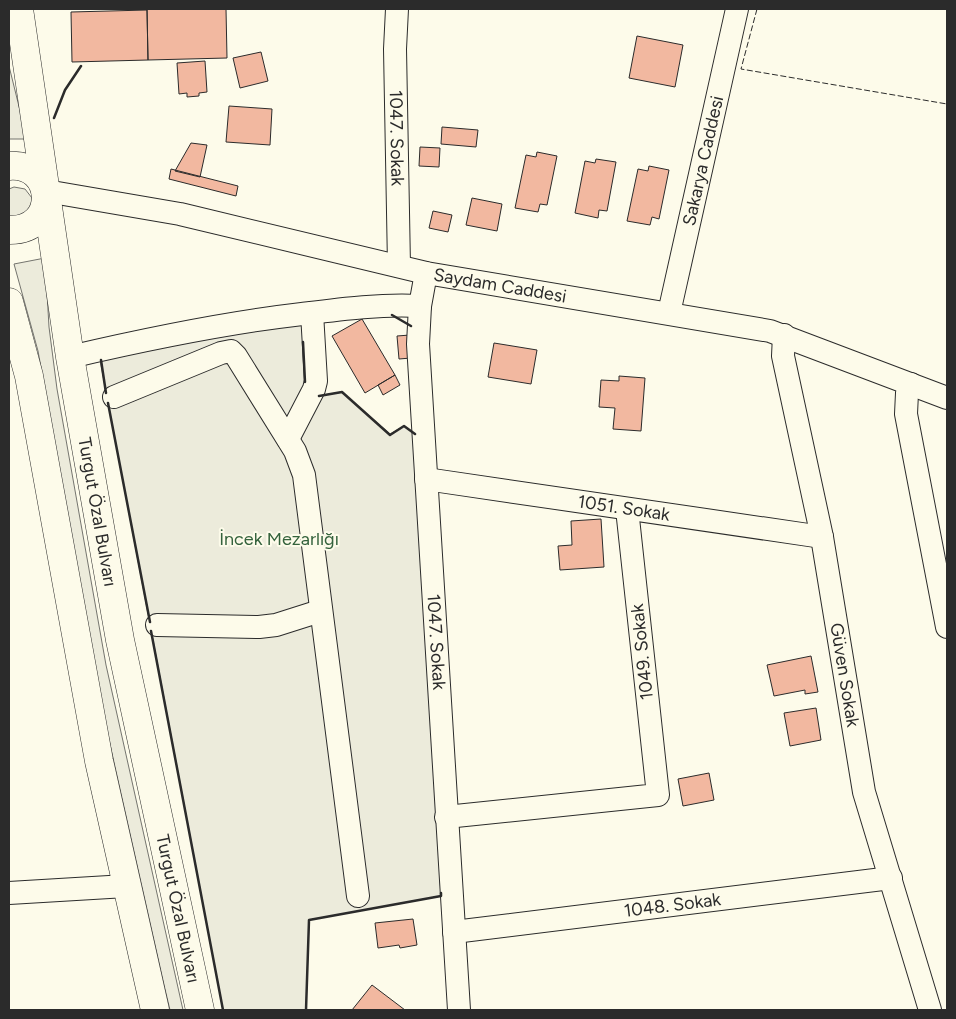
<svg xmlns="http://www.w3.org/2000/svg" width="956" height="1019" viewBox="0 0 956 1019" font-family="Figtree,sans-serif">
	<rect width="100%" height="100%" fill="#fdfbea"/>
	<path fill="#ecebdb" stroke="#74746e" d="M9 66 27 139H9Z
		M14 187 25 189 32 198 30 214 9 218V189Z
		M45 258 49 327 57 389 106 665 183 1010H170L165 989 107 731 38 351 14 264Z
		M302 324 306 398 342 392 390 434 404 426 417 435 441 896 309 920 306 1010H223L100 360 215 335Z"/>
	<path fill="#f2b8a0" stroke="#2b2b2b" d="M147 9H226L227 58 148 60Z
		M147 10 148 60 72 62 71 12Z
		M637 36 683 45 675 87 629 78Z
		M261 52 268 81 240 88 233 58Z
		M205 61 207 92 199 93V96L187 97V93L179 94 177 63Z
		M229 106 272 109 270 145 226 142Z
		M442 127 478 130 476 147 441 144Z
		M191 143 207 145 200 177 175 171Z
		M420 147 440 148 439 167 419 166Z
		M537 152 557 156 547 205 540 204 538 212 515 208 526 155 536 157Z
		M596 159 616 162 607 211 599 210 598 218 575 213 585 161 595 163Z
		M649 166 669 170 659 219 652 217 650 225 627 221 638 169 648 171Z
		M171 169 238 186 236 196 169 179Z
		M472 198 502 204 497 231 466 225Z
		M433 211 452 215 448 232 429 228Z
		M362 319 395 375 365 393 332 336Z
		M410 335 411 358 399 359 397 336Z
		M494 343 537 350 531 384 488 377Z
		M395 375 400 385 383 395 378 385Z
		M619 376 645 378 641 431 613 429 615 408 599 407 601 380 619 381Z
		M601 519 604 567 560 570 558 546 572 545 571 521Z
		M811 656 818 692 805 694V690L774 696 767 665Z
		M816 708 821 740 790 746 784 713Z
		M709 773 714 800 683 806 678 779Z
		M413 919 417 945 400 948 399 945 378 948 375 923Z
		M372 985 405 1010H352Z"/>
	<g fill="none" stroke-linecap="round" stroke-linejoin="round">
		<defs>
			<g id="minor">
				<path id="s1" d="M397 9 395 49 399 266"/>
				<path id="s2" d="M46 191 180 214 426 273 770 331 947 398"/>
				<path id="s3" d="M426 273 420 306 418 344 459 1010"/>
				<path id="s4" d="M669 313 737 9"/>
				<path id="s5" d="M784 335 783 356 822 537 864 792 930 1010"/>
				<path d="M70 357C147 339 224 323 302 314 342 309 380 304 420 306"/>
				<path d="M911 384 907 393 906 414 947 627"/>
				<path d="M114 397 221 353 231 351 236 356 295 451 304 475 358 896"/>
				<path d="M288 439 314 389 316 381 312 313"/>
				<path id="s6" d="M426 479 822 537"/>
				<path d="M157 625 259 627 276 625 320 611"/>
				<path d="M446 817 658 795 627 509"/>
				<path d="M9 893 126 886"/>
				<path id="s7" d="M454 932 891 878"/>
			</g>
			<g id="major">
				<path id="s8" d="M19 9 70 357 120 640 200 1010"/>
				<path d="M9 166C56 162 60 231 9 230"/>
				<path d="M9 302 29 376 99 761 155 1010"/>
			</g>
		</defs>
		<use href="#minor" stroke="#2b2b2b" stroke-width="24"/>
		<use href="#major" stroke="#2b2b2b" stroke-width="29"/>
		<use href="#minor" stroke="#fdfbea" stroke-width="22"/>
		<use href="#major" stroke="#fdfbea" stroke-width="28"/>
		<path stroke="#2b2b2b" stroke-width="1" stroke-dasharray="6 2.5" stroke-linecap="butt" d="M757 9 741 69 947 104"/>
		<path stroke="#2b2b2b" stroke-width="2.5" d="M54 118 65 90 81 66
			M392 315 411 326
			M303 342 305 382
			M101 360 106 393
			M319 396 342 392 390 435 404 426 415 434
			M108 403 150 622
			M151 631 223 1010
			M306 1010 309 920 441 896V893"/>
	</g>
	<g text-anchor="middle" stroke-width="4" stroke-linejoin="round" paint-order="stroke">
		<g font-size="18" fill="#2b2b2b" stroke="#fdfbea">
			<text dy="6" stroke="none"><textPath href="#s1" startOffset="129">1047. Sokak</textPath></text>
			<text dy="6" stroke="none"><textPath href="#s4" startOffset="156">Sakarya Caddesi</textPath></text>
			<text dy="6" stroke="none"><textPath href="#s2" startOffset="464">Saydam Caddesi</textPath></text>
			<text dy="6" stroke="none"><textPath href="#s6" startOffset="200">1051. Sokak</textPath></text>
			<text dy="6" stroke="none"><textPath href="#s8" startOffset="509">Turgut Özal Bulvarı</textPath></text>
			<text dy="6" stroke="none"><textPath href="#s3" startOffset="370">1047. Sokak</textPath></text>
			<text transform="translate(642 652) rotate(-96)" y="6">1049. Sokak</text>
			<text dy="6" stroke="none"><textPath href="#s5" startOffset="346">Güven Sokak</textPath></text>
			<text dy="6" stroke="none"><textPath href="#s7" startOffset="220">1048. Sokak</textPath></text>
			<text dy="6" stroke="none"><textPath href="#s8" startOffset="914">Turgut Özal Bulvarı</textPath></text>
		</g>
		<g font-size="18" fill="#34623c" stroke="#fdfbea">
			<text x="279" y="545">İncek Mezarlığı</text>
		</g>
	</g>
	<rect width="956" height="1019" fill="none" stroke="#2b2b2b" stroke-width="20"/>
</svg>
